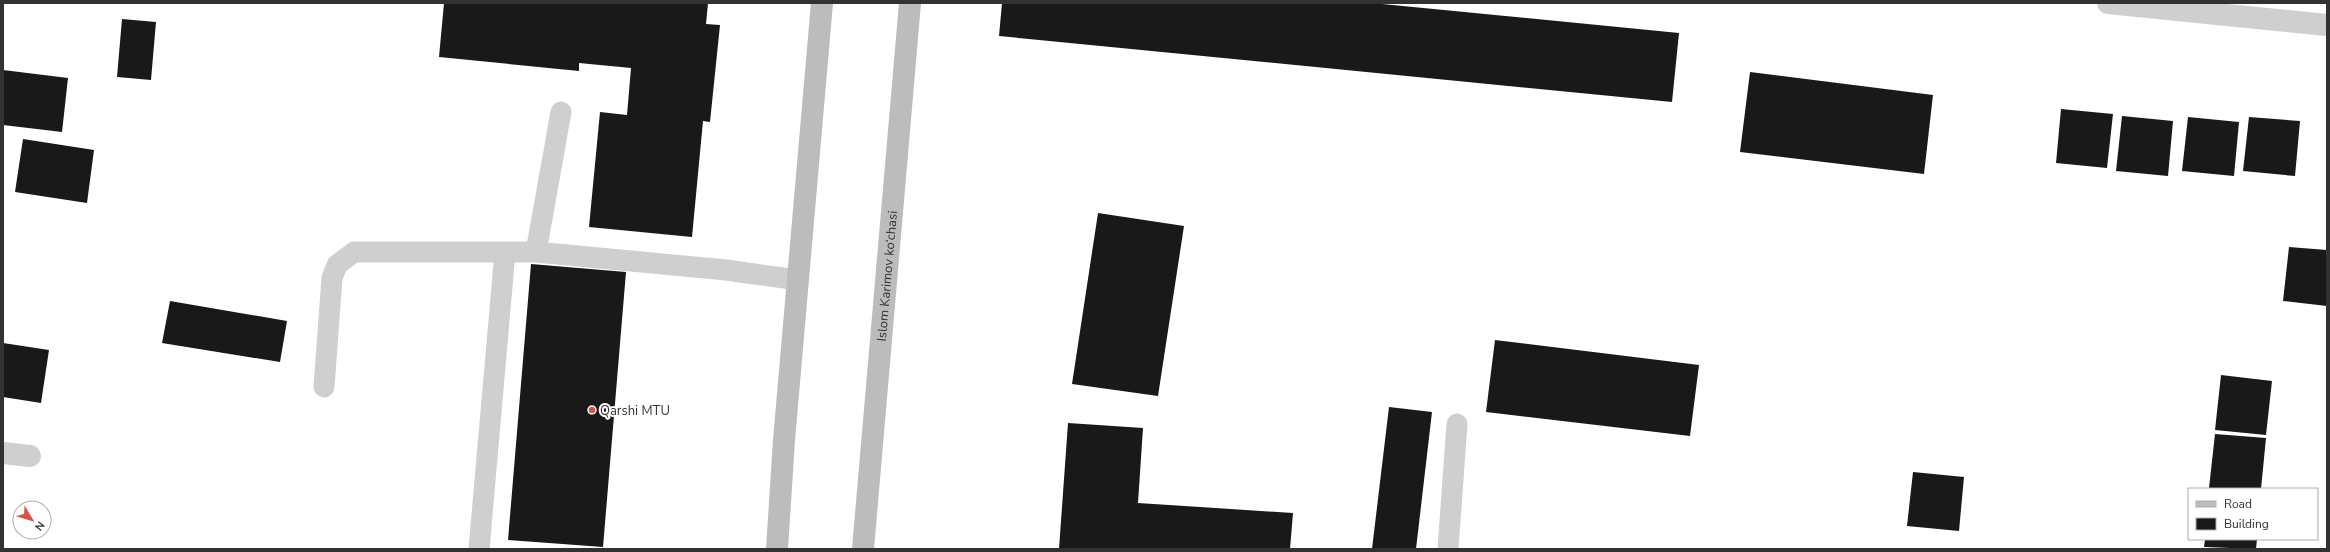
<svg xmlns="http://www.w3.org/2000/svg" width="2330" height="552" viewBox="0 0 2330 552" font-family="'Nunito Sans',sans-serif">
	<rect width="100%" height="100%" fill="#fff"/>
	<path fill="#191919" d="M444 3H708L706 24 720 25 710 122 703 121 692 237 589 227 600 112 627 115 631 68 579 63V71L439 57Z
		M1002 3H1372L1679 33 1672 102 999 36Z
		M122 19 156 22 151 80 117 77Z
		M3 70 68 78 62 132 3 125Z
		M1750 72 1933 95 1924 174 1740 152Z
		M2061 109 2113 114 2107 168 2056 163Z
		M2122 116 2173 121 2168 176 2116 171Z
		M2188 117 2239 122 2234 176 2182 171Z
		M2249 117 2300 121 2295 176 2243 171Z
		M23 139 94 150 87 203 15 192Z
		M1098 213 1184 226 1158 396 1072 384Z
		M2289 247 2327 250V306L2283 301Z
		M531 264 626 272 603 547 508 540Z
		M170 301 287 321 280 362 162 343Z
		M1495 340 1699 365 1690 436 1486 412Z
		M3 343 49 350 41 403 3 397Z
		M2221 375 2272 381 2266 435 2215 430Z
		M1389 407 1432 412 1416 549H1372Z
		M1068 423 1143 428 1138 503 1293 513 1290 549H1059Z
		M2215 434 2266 438 2261 489 2209 488Z
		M1913 472 1964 477 1959 531 1907 526Z
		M2205 539H2257L2256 549 2204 547Z"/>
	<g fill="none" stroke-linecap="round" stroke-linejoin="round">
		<path stroke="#cfcfcf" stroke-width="21" d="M536 252 561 112
			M324 387 332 278 337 265 354 252H536L726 270 798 280
			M479 549 505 252
			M1448 549 1457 424"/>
		<path stroke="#cfcfcf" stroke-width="22" d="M3 453 30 456"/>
		<path stroke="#cfcfcf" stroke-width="22" d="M2108 3 2327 25"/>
		<g stroke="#bcbcbc" stroke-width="22">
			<path d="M777 549 784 440 822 3"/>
			<path id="s1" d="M863 549 910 3"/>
		</g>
	</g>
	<circle fill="#d45549" stroke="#fff" stroke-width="1.5" cx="592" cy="410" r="4"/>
	<g text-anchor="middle" stroke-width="4" stroke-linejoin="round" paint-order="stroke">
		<g font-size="13" fill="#323232" stroke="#fff">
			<text dy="5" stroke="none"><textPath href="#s1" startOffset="274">Islom Karimov ko‘chasi</textPath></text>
		</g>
		<g font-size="13" fill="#323232" stroke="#fff" text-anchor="start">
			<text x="600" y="415">Qarshi MTU</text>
		</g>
	</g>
	<rect width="2330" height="552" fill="none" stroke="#323232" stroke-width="8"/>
	<rect x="2188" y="488" width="130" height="52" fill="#ffffff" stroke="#adadad"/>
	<rect x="2196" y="501" width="20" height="6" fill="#bcbcbc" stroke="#adadad"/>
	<text x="2224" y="508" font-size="12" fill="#323232">Road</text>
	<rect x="2196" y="518" width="20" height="12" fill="#191919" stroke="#adadad"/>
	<text x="2224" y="528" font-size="12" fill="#323232">Building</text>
	<g transform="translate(32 520) rotate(128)"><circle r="19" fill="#ffffff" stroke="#adadad"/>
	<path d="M0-3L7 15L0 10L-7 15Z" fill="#d45549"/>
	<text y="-6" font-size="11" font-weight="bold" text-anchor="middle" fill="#323232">N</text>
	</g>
</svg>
